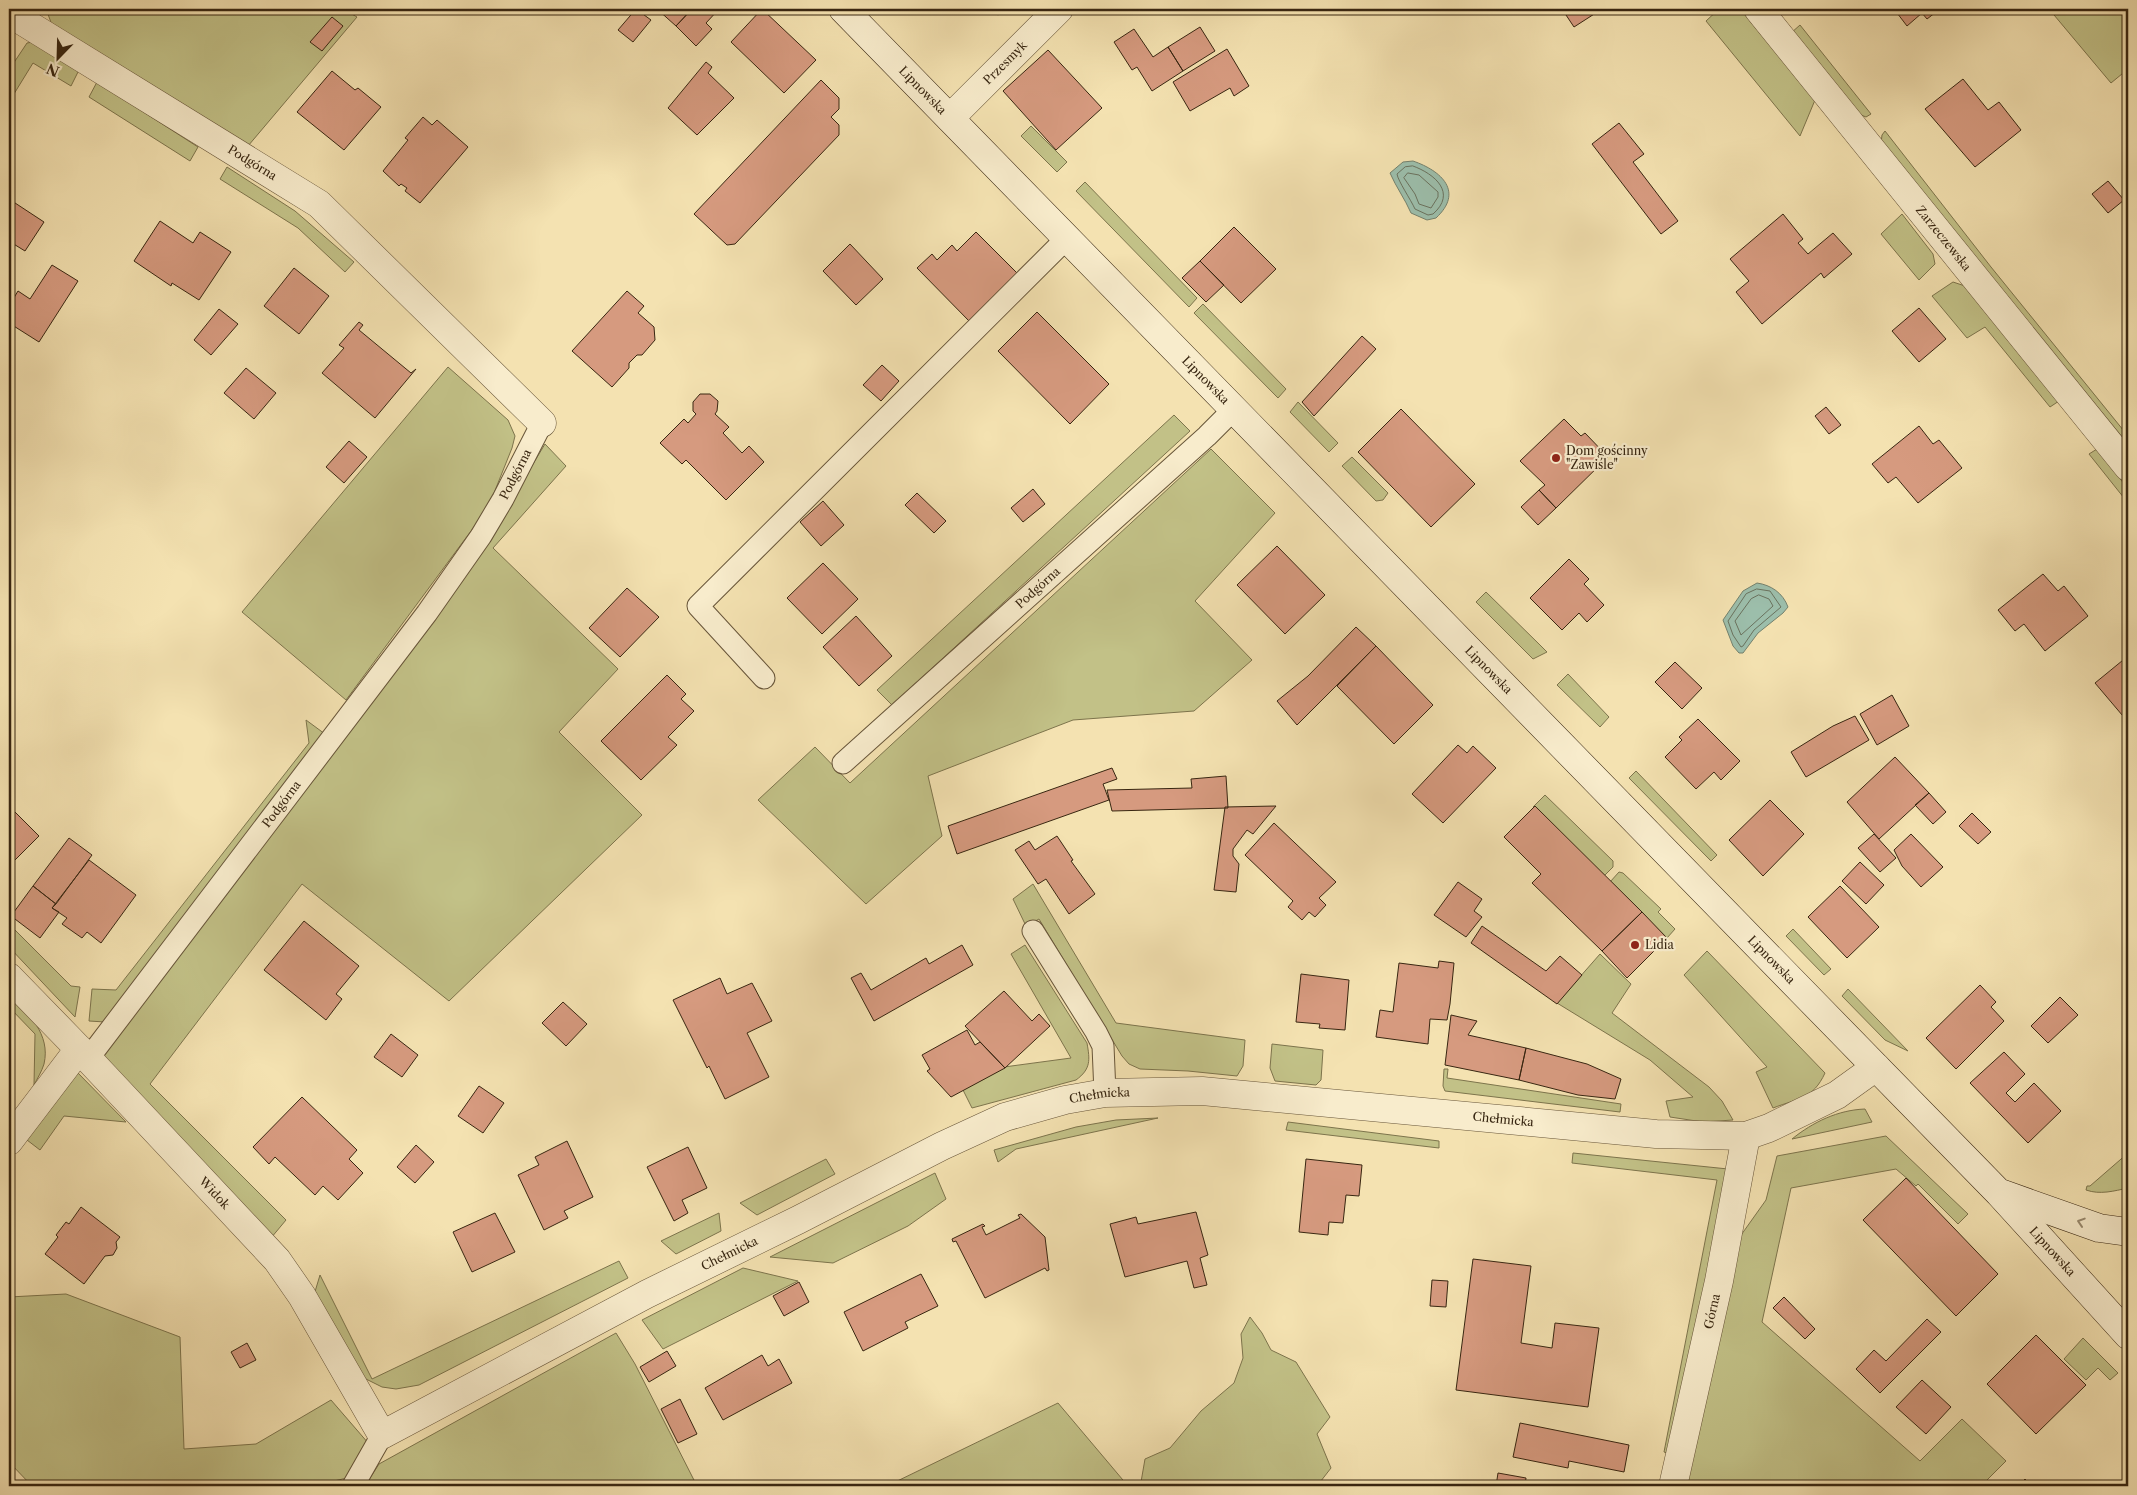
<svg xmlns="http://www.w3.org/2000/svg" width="2137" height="1495" viewBox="0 0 2137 1495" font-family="'Libre Caslon Text',serif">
	<rect width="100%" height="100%" fill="#f4e2b1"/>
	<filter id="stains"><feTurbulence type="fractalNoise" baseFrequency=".004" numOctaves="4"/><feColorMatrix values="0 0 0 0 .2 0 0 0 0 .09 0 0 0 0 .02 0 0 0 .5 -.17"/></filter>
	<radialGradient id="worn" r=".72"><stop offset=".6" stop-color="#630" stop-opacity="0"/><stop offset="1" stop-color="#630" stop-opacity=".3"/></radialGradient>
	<path fill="#c2c187" stroke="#7d744c" d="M46 9H343L357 17 248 146 52 25Z
		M1719 9H1740L1815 100 1800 136 1706 21Z
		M2049 9H2128V69L2111 83Z
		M1800 25 1871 114 1866 117 1854 112 1791 33Z
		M33 42 79 70 71 86 33 63 9 102V70L27 43Z
		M97 82 198 147 190 161 89 97Z
		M1031 126 1067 162 1057 172 1021 136Z
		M1885 131 1991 267 2128 436V444L1881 143 1882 135Z
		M227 167 295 211 354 262 345 272 298 228 220 179Z
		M1085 182 1197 298 1189 307 1076 191Z
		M1902 214 1933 254 1935 264 1919 280 1881 234Z
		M1953 282 1965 286 2059 401 2050 407 1985 327 1967 338 1932 296Z
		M1203 304 1286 389 1278 398 1194 313Z
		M448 367 508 420 515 436 512 448 488 508 346 700 242 612Z
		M1298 402 1338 443 1329 452 1290 412Z
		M1174 415 1190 431 892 705 877 690Z
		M545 444 566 466 493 548 618 669 559 732 642 815 449 1001 302 884 150 1084 286 1220 271 1238 102 1054 485 544Z
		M1211 449 1275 513 1195 601 1252 660 1194 711 1073 720 928 776 942 836 866 904 758 800 815 747 850 783Z
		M2097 449 2128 489V503L2089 454Z
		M1352 457 1388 493 1383 500 1376 501 1342 466Z
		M1486 592 1539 644 1547 652 1533 659 1476 602Z
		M1568 674 1609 717 1600 727 1557 685Z
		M306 720 325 734 105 1022 89 1021 92 989 116 990 309 743Z
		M1636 771 1717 855 1711 861 1629 778Z
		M1545 795 1613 861V867L1604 876 1533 807Z
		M1619 872 1623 873 1661 909 1658 912 1675 929 1667 938 1610 882Z
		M1033 884 1116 1023 1245 1040 1243 1066 1237 1076 1188 1071 1140 1069 1129 1064 1122 1056 1039 919 1026 926 1013 899Z
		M9 924 71 986 80 987 75 1017 9 947Z
		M1793 929 1831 969 1824 975 1786 936Z
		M1025 945 1087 1043C1090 1060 1091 1069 1076 1080L972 1108 962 1088 1004 1067 1071 1058 1011 954Z
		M1707 951 1825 1073C1813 1099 1799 1098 1773 1108L1756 1072 1767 1067 1684 975Z
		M1600 954 1631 984 1612 1013 1709 1087 1722 1101 1733 1120 1703 1122 1670 1117 1666 1101 1693 1097 1650 1060 1557 1003Z
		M1848 989 1908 1051 1885 1040 1842 996Z
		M9 994C28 1013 51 1034 44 1064 42 1071 37 1079 34 1085L35 1034 9 1007Z
		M1272 1044 1323 1050 1321 1080 1316 1085 1275 1081 1270 1068Z
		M1444 1069H1448L1447 1078 1621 1104 1620 1112 1445 1091 1443 1086Z
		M77 1072 126 1122 64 1116 40 1150 27 1140Z
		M1865 1109 1872 1122 1792 1139C1813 1122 1838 1110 1865 1109Z
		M1158 1118 1016 1149 998 1162 994 1150 1076 1127 1116 1120Z
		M1288 1122 1439 1141V1148L1286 1130Z
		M1886 1136 1968 1214 1958 1224 1918 1184 1916 1186 1896 1169 1791 1188 1762 1322 1920 1461 1962 1419 2006 1461 1981 1486H1685L1734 1245 1766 1200 1777 1156Z
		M1573 1153 1728 1169 1671 1454 1664 1452 1717 1180 1572 1163Z
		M2128 1153V1188C2114 1191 2100 1195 2086 1190L2087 1186H2090Z
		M826 1159 835 1174 757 1215 740 1203Z
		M935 1173 946 1199 908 1226 833 1263 770 1257Z
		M719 1213 721 1231 676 1254 661 1241Z
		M619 1261 628 1278 419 1385 396 1389 382 1387 364 1378 314 1295 320 1275 372 1379Z
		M743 1268 798 1281 663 1349 642 1320Z
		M66 1294 180 1337 184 1449 256 1444 331 1400 369 1444 347 1478 312 1486H32L9 1462V1297Z
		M1250 1317 1262 1333 1271 1350 1296 1362 1330 1417 1317 1434 1331 1468 1317 1486H1145L1141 1482 1145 1459 1170 1448 1201 1411 1234 1383 1243 1358 1241 1334Z
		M616 1333 635 1364 697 1486H365L379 1464Z
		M2083 1338 2118 1373 2110 1380 2098 1368 2086 1380 2064 1359Z
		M1058 1403 1128 1486H887Z"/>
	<path fill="#9cbeab" stroke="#74816d" d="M1413 161C1442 171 1464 192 1436 218L1427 220 1411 213C1405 199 1396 187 1390 173L1403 162Z
		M1757 583C1771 585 1783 593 1788 607L1783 613 1758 633 1743 653H1739L1733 646 1723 620 1743 591Z"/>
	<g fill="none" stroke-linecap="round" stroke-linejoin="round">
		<path stroke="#6a725e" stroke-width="1" d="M1413 166C1435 174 1457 193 1433 214L1428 215 1415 209C1411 200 1398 181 1397 174L1405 167Z
			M1408 173 1419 175 1438 192V197L1431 208 1419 204 1415 194 1404 178Z
			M1757 589 1770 591 1781 607 1754 630 1743 646 1741 647 1733 635 1728 621 1746 594Z
			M1759 595 1769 599 1773 606 1741 635 1735 621 1751 599Z"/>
	</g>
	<path fill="#d69a7f" stroke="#382611" d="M636 9 651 20 633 42 618 30Z
		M657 9H692L676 26Z
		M692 9H719L706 23 712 29 696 46 676 26Z
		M762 9 816 60 784 93 731 42Z
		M991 9H1005L998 15Z
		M1562 9H1602L1574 27Z
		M1894 9H1940L1927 19 1922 13 1907 26Z
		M332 17 343 26 322 51 310 42Z
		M1200 27 1215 51 1183 71 1168 47Z
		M1134 29 1153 57 1168 47 1183 71 1152 91 1137 67 1132 70 1114 42Z
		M1227 49 1249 86 1234 96 1230 88 1190 111 1173 82Z
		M1048 50 1102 108 1056 150 1003 91Z
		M706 62 712 67 708 73 734 98 697 135 668 108Z
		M332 71 355 90 358 88 381 107 344 150 297 112Z
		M1963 79 1988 110 1999 102 2021 130 1975 167 1925 109Z
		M821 80 839 98V109L831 117 839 125V135L735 244 727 245 694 214Z
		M423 117 432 125 437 120 468 147 420 203 405 191 407 188 401 184 399 186 383 171 408 140 405 138Z
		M1619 123 1644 154 1633 162 1678 221 1661 234 1592 144Z
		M2108 181 2124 200 2108 213 2092 194Z
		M9 199 44 222 25 251 12 243 9 248Z
		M1783 214 1803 239 1798 243 1808 254 1833 233 1852 254 1824 278 1821 273 1762 324 1736 292 1749 281 1730 259Z
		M160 221 193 243 200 232 231 252 199 300 172 283 171 286 134 261Z
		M1234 227 1276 269 1241 303 1200 261Z
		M976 232 1019 275 971 323 917 268 932 254 937 260 952 245 957 251Z
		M850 244 883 279 856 305 823 271Z
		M1200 261 1224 285 1206 302 1182 278Z
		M52 265 78 281 39 342 9 323V306L18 291 30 299Z
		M294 268 329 296 299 334 264 306Z
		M627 291 644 306 638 313 654 327 655 340 642 355H637L629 363V368L612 387 572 351Z
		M1919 308 1946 339 1919 362 1892 331Z
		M219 309 238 324 211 355 194 340Z
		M1037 312 1109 384 1070 424 998 351Z
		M359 322 363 325 359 330 411 373 416 369 375 418 322 373 344 348 339 345Z
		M1362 336 1376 349 1314 416 1302 402Z
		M882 365 899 381 881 401 863 385Z
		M246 368 276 393 254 419 224 393Z
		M700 394H710L718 401 717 411 715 414 729 427 723 433 742 453 749 446 764 462 726 500 686 460 682 464 660 443 684 419 688 423 696 414 693 411V402Z
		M1826 407 1841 425 1829 434 1815 416Z
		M1401 409 1475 484 1431 527 1358 452Z
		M1564 419 1581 436 1585 433 1608 457 1556 508 1539 490 1545 485 1520 461Z
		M1919 426 1933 444 1939 440 1962 468 1918 503 1896 477 1888 483 1872 464Z
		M349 441 367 457 344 483 326 467Z
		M1033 489 1045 504 1023 522 1011 508Z
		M1539 490 1556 508 1538 525 1521 507Z
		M917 493 946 521 934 533 905 505Z
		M823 501 844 525 821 546 800 522Z
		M1277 546 1325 595 1285 634 1237 585Z
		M1569 559 1589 579 1584 584 1604 605 1587 622 1579 613 1562 630 1530 598Z
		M823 563 858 599 822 634 787 598Z
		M2043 574 2058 591 2064 586 2088 616 2045 651 2024 624 2015 631 1998 610Z
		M627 588 659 617 620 657 589 628Z
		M856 616 892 656 859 686 823 647Z
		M1356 627 1376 646 1297 725 1277 701 1308 676Z
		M1376 646 1433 705 1394 744 1337 686Z
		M2128 656V722L2095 683Z
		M1675 662 1702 688 1682 709 1655 682Z
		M667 675 686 694 681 699 694 711 668 737 677 745 641 780 601 741Z
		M1892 695 1909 726 1877 745 1860 714Z
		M1855 716 1869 740 1806 777 1791 752 1833 726Z
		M1698 719 1740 761 1721 780 1714 772 1696 789 1665 757 1682 740 1679 737Z
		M1458 745 1467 753 1473 746 1496 768 1443 823 1412 794Z
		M1895 757 1929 793 1879 839 1847 802Z
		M1112 768 1117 779 1103 784 1109 800 957 854 948 826Z
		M1226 776 1228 808 1112 811 1107 790 1192 788 1191 779Z
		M1929 793 1946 812 1933 824 1915 805Z
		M1770 800 1804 834 1763 876 1729 840Z
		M9 806 39 836 9 866Z
		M1276 806 1253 834 1247 830 1233 849V856L1239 864 1236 892 1214 890 1225 807Z
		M1535 806 1642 912 1602 951 1532 883 1541 874 1504 837Z
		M1972 813 1991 832 1978 844 1959 826Z
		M1274 823 1336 882 1319 898 1326 905 1315 917 1309 912 1302 920 1288 907 1293 901 1245 855Z
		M1874 834 1896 858 1880 872 1858 848Z
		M1911 834 1943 867 1921 887 1902 866 1894 850Z
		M1057 836 1073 860 1071 861 1095 894 1069 914 1046 879 1038 884 1015 850 1029 841 1035 850Z
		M69 838 92 855 56 904 33 886Z
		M89 860 136 895 101 943 87 932 82 938 62 924 67 918 52 908Z
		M1860 862 1884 885 1866 904 1842 881Z
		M1458 882 1482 899 1474 911 1482 917 1466 937 1434 915Z
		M33 886 56 904 52 908 59 912 40 938 11 916Z
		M1840 886 1879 927 1847 958 1808 917Z
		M1642 912 1667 938 1627 978 1602 951Z
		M304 921 359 966 336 994 342 999 326 1020 264 970Z
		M1482 926 1546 971 1560 956 1582 975 1557 1004 1471 943Z
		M962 945 973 965 874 1021 851 978 861 973 871 990 926 958 929 964Z
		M1439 961 1454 963 1450 1004 1447 1020 1430 1019 1428 1044 1376 1037 1380 1010 1393 1012 1399 963 1438 968Z
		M1301 974 1349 980 1345 1030 1319 1028 1320 1024 1296 1022Z
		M720 978 727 994 752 983 772 1021 747 1033 769 1077 725 1099 709 1066 707 1068 673 1000Z
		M1980 985 1996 1002 1991 1007 2004 1021 1956 1069 1926 1038Z
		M1004 991 1032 1021 1039 1014 1050 1026 1005 1068 965 1026Z
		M2060 997 2078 1015 2048 1043 2031 1026Z
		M563 1002 587 1024 566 1046 542 1023Z
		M1451 1015 1477 1021 1468 1035 1526 1048 1519 1080 1445 1065Z
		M967 1030 975 1045 980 1042 1005 1068 951 1097 927 1071 930 1069 922 1055Z
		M391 1034 418 1055 402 1077 374 1057Z
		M1526 1048 1587 1064 1621 1079 1615 1099 1578 1095 1519 1080Z
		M2004 1052 2025 1074 2006 1093 2015 1102 2034 1083 2061 1111 2028 1143 1970 1083Z
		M479 1086 504 1103 483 1133 458 1116Z
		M302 1097 357 1150 349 1159 363 1173 338 1200 323 1186 315 1195 275 1157 269 1164 253 1147Z
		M567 1141 593 1197 564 1211 568 1218 544 1230 518 1175 539 1165 535 1157Z
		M416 1145 434 1162 415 1183 397 1167Z
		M688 1147 707 1188 682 1200 688 1213 674 1221 647 1167Z
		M1306 1159 1362 1165 1359 1196 1346 1195 1343 1223 1329 1222 1328 1235 1299 1232Z
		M1906 1178 1998 1274 1956 1316 1863 1220Z
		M81 1207 120 1237 116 1242 117 1248 113 1255 105 1256 84 1284 45 1254 58 1237 56 1235 66 1222 69 1224Z
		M1196 1212 1208 1255 1200 1258 1207 1285 1194 1288 1187 1261 1125 1277 1110 1224 1136 1217 1138 1224Z
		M495 1213 515 1252 472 1272 453 1232Z
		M1021 1214 1045 1237 1049 1270 1047 1271 1045 1268 985 1298 956 1241 953 1242 952 1239 983 1224 985 1226 982 1227 986 1235 1020 1218 1018 1215Z
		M1473 1259 1531 1266 1521 1343 1552 1348 1555 1323 1599 1328 1588 1407 1456 1390Z
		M921 1274 938 1306 905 1322 908 1328 863 1351 844 1312Z
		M1432 1280 1448 1281 1446 1307 1430 1306Z
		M799 1282 809 1302 784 1316 773 1296Z
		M1784 1297 1815 1329 1805 1339 1773 1308Z
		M1927 1319 1941 1332 1880 1393 1856 1369 1874 1350 1886 1361Z
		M2036 1335 2086 1385 2036 1434 1987 1384Z
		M247 1343 256 1360 240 1368 231 1352Z
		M667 1351 676 1366 649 1382 640 1367Z
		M762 1355 768 1366 779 1359 792 1383 723 1420 705 1388Z
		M1922 1380 1951 1407 1926 1434 1896 1407Z
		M680 1399 697 1434 678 1443 661 1409Z
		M1520 1423 1629 1445 1624 1472 1569 1461 1568 1468 1513 1457Z
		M1498 1473 1526 1478 1525 1486H1496Z
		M2025 1479 2032 1486H2018Z
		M1533 1482 1558 1486H1532Z"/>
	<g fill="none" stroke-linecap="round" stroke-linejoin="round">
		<defs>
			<g id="lane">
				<path d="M764 678 698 606 1067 238"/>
				<path id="s1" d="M843 763 1207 436 1233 410"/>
				<path d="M1033 931 1096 1032 1103 1046 1105 1093"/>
				<path id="s2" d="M88 1059 427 613 481 536 503 499 542 423"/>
				<path d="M353 1486 382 1435"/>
			</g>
			<g id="street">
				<path id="s3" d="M1758 9 2128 467"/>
				<path id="s4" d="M19 19 319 204 542 423"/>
				<path id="s5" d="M950 118 1059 9"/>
				<path id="s6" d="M9 977 79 1049 277 1260 302 1296 382 1435 647 1294 798 1220 942 1146 1005 1117 1065 1100 1105 1093 1202 1091 1656 1134 1746 1136 1769 1128 1837 1095 1876 1067"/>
				<path d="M9 1141 79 1049"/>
				<path id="s7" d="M1673 1486 1719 1281 1746 1136"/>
			</g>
			<g id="secondary">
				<path id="s8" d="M843 9 1999 1193 2128 1335"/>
				<path d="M2003 1194 2099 1228 2128 1232"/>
			</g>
		</defs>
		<use href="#lane" stroke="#675539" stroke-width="23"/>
		<use href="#street" stroke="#675539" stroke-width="29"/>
		<use href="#secondary" stroke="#382611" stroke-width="29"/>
		<use href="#lane" stroke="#f8eccc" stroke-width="21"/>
		<use href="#street" stroke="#f8eccc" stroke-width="28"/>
		<use href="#secondary" stroke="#f8eccc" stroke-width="28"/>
	</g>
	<defs><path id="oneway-chevron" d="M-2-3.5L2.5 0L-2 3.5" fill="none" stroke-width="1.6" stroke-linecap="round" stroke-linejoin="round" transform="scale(1.25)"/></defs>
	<use stroke="#98896e" href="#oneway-chevron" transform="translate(2081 1222) rotate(-162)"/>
	<g fill="#8f2418" stroke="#f8eccc" stroke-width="2">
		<circle cx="1556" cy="458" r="5"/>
		<circle cx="1635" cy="945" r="5"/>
	</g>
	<g text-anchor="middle" stroke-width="4.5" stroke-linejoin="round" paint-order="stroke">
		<g font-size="12" fill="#382611" stroke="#f8eccc">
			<text dy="4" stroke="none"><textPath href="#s5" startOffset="78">Przesmyk</textPath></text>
			<text dy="4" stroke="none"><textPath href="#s8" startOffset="114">Lipnowska</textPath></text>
			<text dy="4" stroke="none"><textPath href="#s4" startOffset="274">Podgórna</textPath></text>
			<text dy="4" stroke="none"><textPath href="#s3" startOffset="295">Zarzeczewska</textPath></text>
			<text dy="4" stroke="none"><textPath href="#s8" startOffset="519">Lipnowska</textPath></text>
			<text dy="4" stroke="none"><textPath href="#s2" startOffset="725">Podgórna</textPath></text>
			<text dy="4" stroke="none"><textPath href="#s1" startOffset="262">Podgórna</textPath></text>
			<text dy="4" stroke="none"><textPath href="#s8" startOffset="924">Lipnowska</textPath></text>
			<text dy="4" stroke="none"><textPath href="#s2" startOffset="320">Podgórna</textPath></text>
			<text dy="4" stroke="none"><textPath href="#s8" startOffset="1329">Lipnowska</textPath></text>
			<text dy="4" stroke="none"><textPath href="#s6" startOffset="1391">Chełmicka</textPath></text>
			<text dy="4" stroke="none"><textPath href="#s6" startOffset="1796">Chełmicka</textPath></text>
			<text dy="4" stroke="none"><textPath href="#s6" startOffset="298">Widok</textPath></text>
			<text dy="4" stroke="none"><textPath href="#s8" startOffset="1734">Lipnowska</textPath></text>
			<text dy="4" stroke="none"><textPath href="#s6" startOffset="986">Chełmicka</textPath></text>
			<text dy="4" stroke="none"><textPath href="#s7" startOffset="179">Górna</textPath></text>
		</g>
		<g font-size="12" fill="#382611" stroke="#f8eccc" text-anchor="start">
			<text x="1566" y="455">Dom gościnny<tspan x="1566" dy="14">"Zawiśle"</tspan></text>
			<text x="1645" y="949">Lidia</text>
		</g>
	</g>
	<rect width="2137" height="1495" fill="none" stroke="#f4e2b1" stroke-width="30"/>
	<rect x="10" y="10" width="2117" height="1475" fill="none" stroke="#382611" stroke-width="2.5"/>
	<rect x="15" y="15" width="2107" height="1465" fill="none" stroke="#382611"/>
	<g transform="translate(58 58) rotate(203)" stroke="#f8eccc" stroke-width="4" paint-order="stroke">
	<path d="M0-4L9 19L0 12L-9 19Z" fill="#382611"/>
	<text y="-8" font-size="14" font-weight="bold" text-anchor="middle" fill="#382611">N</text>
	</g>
	<rect width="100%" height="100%" filter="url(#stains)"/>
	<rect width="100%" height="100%" fill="url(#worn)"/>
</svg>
